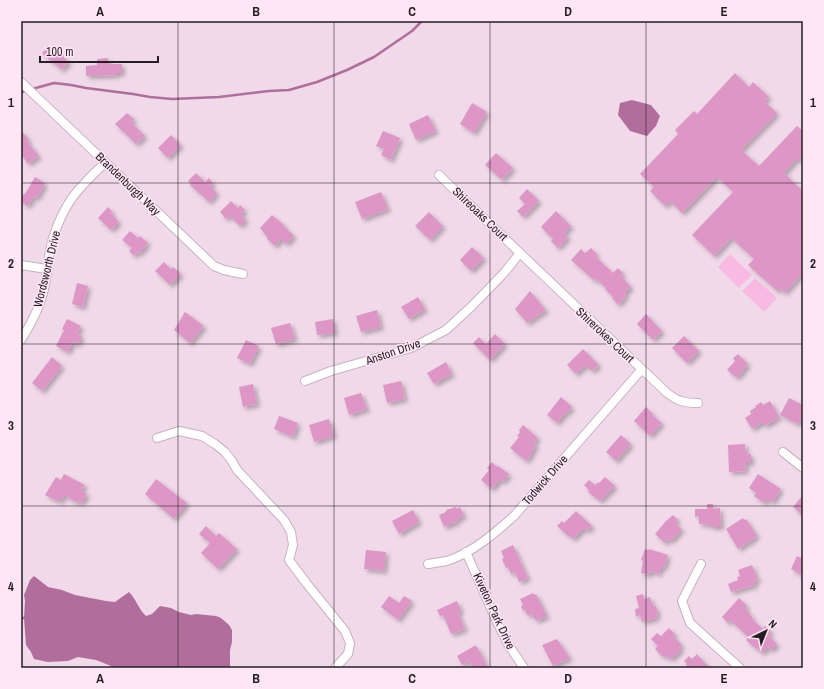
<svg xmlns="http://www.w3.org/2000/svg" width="824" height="689" viewBox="0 0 824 689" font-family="'Archivo Narrow',sans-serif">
	<defs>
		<filter id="shadow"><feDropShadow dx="3" dy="3" stdDeviation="2" flood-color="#0004"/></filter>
	</defs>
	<rect width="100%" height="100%" fill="#f0d9e8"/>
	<path fill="#f8b9e3" d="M730 254 752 275 739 288 718 267Z
		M755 278 777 298 764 312 742 291Z"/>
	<path fill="#b16e9c" d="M632 100 651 105 660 116 656 126 647 136 630 131 618 115 620 103Z
		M34 576 48 587 62 590 75 595 106 601 115 602 129 592C136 599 139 610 146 616L152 614 160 606 171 608 179 612 191 615 196 614 216 616 221 618 229 625 232 630V642L230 650V668H116L96 660 78 657 68 661 48 662 34 659 31 652 26 645 24 618 25 601 24 595 30 580Z"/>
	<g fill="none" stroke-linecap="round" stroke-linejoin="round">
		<path stroke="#b16e9c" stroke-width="2.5" d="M32 89 54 83 71 85 86 88 133 94 150 97 172 99 219 97 269 91 289 90 317 82 347 70 374 57 412 31 422 21
			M21 93 27 90
			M21 618H24"/>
	</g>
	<path fill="#dd96c6" filter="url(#shadow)" d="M48 47 53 52 56 50 69 62 61 70 56 64 55 65 42 53Z
		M108 58V64H122V73H117V75L86 76V66L97 65V59Z
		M735 73 749 87 753 82 769 97 764 101 777 113 741 150 759 166 797 126 803 131V155L798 161 796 159 784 173 803 191V273L784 293 780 288 777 291 748 265 754 259 731 238 714 256 692 235 733 192 717 177 682 213 670 201 665 206 650 191 654 187 640 174 678 134 675 130 694 111 697 114Z
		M472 103 487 112 474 133 460 124Z
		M127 113 134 119 131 122 145 136 136 144 115 124Z
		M428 115 436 131 416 140 409 124Z
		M21 130 29 140 27 141 39 156 28 164 21 154Z
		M383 131 400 138 391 160 381 155 384 149 376 146Z
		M171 135 181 145 168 158 158 148Z
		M496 153 513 168 502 180 485 165Z
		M196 173 205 182 209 178 213 183 210 186 217 193 209 202 190 185 191 184 188 181Z
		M35 177 45 183 37 198 34 196 28 206 21 202V198L24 193 25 194Z
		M527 189 539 201 523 217 517 211 525 204 519 198Z
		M381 192 388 209 362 219 355 202Z
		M231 201 238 208 240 205 245 210 241 214 246 220 240 226 230 216 226 219 220 212Z
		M108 207 112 211 111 213 119 222 111 230 98 218Z
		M556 211 571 226 564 233 568 237 558 248 551 241 553 239 541 227Z
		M429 212 443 226 430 240 415 226Z
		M272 215 284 225H283L294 236 286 244 281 239 275 246 267 239 268 238 260 228Z
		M130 231 138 238 140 236 148 243 139 254 137 252 134 256 129 251 132 248 122 240Z
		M472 247 484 258 471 271 460 260Z
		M591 248 597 254 595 256 613 273 618 268 623 273 621 276 631 287 624 294 626 296 618 305 612 298 613 297 605 289 606 288 596 279 595 281 571 260 581 249 585 253Z
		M164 262 171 269 173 267 181 274 170 285 155 271Z
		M77 283 88 286 83 307 72 304Z
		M530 291 546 310 527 323 515 309Z
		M418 297 425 309 409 319 401 307Z
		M377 310 381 327 361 332 356 316Z
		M185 312 204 326 190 343 174 330Z
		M646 314 662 331 653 340 637 324Z
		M67 319 81 326 77 334 82 336 78 344 73 342 68 352 56 346 64 330 62 329Z
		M333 319 335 333 317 335 315 322Z
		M290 323 295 339 276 344 271 328Z
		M495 334 505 344 490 360 473 343 479 337 486 344Z
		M684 336 699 351 687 363 672 348Z
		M246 340 259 346 250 364 237 358Z
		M583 349 599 365 592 371 586 365 584 368 583 367 576 374 567 365Z
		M738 354 748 364 737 378 727 370 735 361 733 358Z
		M52 357 62 366 42 391 32 383Z
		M446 362 452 374 434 384 427 373Z
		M401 381 405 399 387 403 383 385Z
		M253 384 257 404 243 407 239 387Z
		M361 393 367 409 349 415 344 398Z
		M561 397 572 407 567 413 566 412 557 423 547 415Z
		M789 398 803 405V422L800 420 798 424 780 415Z
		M770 401 779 417 765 426 763 422 752 429 745 418 751 414 750 411 756 407 755 406 761 402 763 405Z
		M646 407 653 414 652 415 662 423 650 436 634 421Z
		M279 416 298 423 293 437 274 429Z
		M329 419 334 436 314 442 309 425Z
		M523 425 538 438 533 444 536 446 531 453 532 454 526 461 510 448 519 437 517 436 520 432 519 430Z
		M621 435 631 444 616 461 606 452Z
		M745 444 746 454H751V463H745L746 471 729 472 728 445Z
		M492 462 497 467 498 466 509 474 503 482 500 479 492 489 481 480 489 470 487 468Z
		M64 474 85 485 81 491 87 494 82 503 79 501 78 503 64 495 60 502 56 499 55 500 45 495 56 477 61 480Z
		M758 474 781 489 773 502 767 499 764 503 754 496 756 493 749 488Z
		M605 477 615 486 600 501 588 492 589 490 584 485 589 480 595 485 598 482 599 483Z
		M156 479 187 503 174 519 145 494Z
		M803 495V516L793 507Z
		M707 504H713V509L720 508 721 527H711V525L699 524V516L695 517V509H707Z
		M456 507 457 509 460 507 464 516 457 519 458 521 444 527 439 515 446 512V510Z
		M413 510 419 522 399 534 392 521Z
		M576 511 592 526 587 531 584 528 573 539 569 535H567L557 526 562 521 564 523Z
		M673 515 678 520 675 524 682 529 671 541 668 539 665 543 655 534 666 521Z
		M743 518 744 520 746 519 757 536 748 543V542L738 549 726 529Z
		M206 526 216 536 219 533 237 549 218 569 201 553 210 543 199 534Z
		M513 545 528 578 519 582 515 572 511 574 508 567 506 568 502 559 504 558 501 551Z
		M645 549 648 550 649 549 668 555 664 568 661 567 659 574 650 571 649 575 641 573 643 561 641 560Z
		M366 550 386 552 384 571 364 569Z
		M797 556 803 559V576L791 569Z
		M752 565 758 580 754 581 755 585 731 592 728 584 738 580 737 577 740 576 738 570Z
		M533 593 534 595 536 594 547 616 536 621 532 614 528 616 525 610 523 611 521 606 523 605 520 599Z
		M643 594 644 599 650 597 652 604H653L654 607 656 606 658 614 656 615 657 618 642 622 640 615 636 617 635 609 639 608 636 596Z
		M389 596 399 603 404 596 412 601 398 620 381 607Z
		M739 598 747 606 745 608 753 618 752 619 763 629 765 626 771 631 768 634 771 636 770 637 777 644 771 650 768 647 762 653 757 648 756 649 746 640 748 637 730 620 728 623 722 617Z
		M457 601 461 611 458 613 465 629 451 634 443 615 440 616 437 610Z
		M669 628 675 634 673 636 682 645 679 648 681 650 671 659 669 657 668 658 665 655 663 657 655 649 658 646 651 639 657 633 661 636Z
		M557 639 570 658 553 666 542 645Z
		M476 645V647H477L484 659H483L488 668H473L469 661 462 665 457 656Z
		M697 654 702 660 710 668H689L686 665 687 664 684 661 689 656 692 659Z"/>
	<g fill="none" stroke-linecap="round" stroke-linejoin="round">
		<defs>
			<path id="street" d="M21 82 214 266 224 270 243 274
				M439 175 520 253 666 392C677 401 683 403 698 403
				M21 265 47 269
				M21 340C31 324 40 308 44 289 48 272 48 255 53 238 59 219 68 201 81 187 89 178 97 170 105 163
				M305 381 331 371 411 348 446 330 472 306 504 273 520 253
				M157 438 179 431 202 436 215 444 225 452 232 461 237 470 284 520 291 532 293 545 289 560 307 584 345 631 350 643 348 654 335 668
				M783 452 803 468
				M466 552 498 624 508 644 524 668
				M428 564C434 563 441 562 447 561 472 553 495 533 514 516L642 369
				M701 564 682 601 690 623 740 668"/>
		</defs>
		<use href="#street" stroke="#c8b1c0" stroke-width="10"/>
		<use href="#street" stroke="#fff" stroke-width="8"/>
	</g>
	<path fill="none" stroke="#261e23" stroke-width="1" stroke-opacity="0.55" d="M178 21V668M334 21V668M490 21V668M646 21V668M21 183H803M21 344H803M21 506H803"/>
	<g text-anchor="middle" stroke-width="3" stroke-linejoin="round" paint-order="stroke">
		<g font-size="12" fill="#261e23" stroke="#fee6f5">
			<text transform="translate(128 184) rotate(44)" y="4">Brandenburgh Way</text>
			<text transform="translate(480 214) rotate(44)" y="4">Shireoaks Court</text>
			<text transform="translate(47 269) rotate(-76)" y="4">Wordsworth Drive</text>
			<text transform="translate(605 335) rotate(43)" y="4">Shirerokes Court</text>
			<text transform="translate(393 352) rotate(-19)" y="4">Anston Drive</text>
			<text transform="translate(545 480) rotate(-49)" y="4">Todwick Drive</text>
			<text transform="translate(494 611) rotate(65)" y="4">Kiveton Park Drive</text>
		</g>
	</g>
	<rect width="824" height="689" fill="none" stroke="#fee6f5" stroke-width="44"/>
	<g transform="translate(766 631) rotate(43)" stroke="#fee6f5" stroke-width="3" paint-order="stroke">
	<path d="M0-3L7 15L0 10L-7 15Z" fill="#261e23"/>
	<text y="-6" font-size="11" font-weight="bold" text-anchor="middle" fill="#261e23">N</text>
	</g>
	<path d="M40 56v6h118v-6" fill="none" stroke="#261e23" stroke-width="2"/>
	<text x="46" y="56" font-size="12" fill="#261e23" stroke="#fee6f5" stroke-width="3" paint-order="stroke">100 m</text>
	<rect x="22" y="22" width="780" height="645" fill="none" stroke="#261e23" stroke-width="1.5"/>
	<g font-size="13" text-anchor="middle" font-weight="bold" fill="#261e23">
		<text x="100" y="16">A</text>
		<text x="256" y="16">B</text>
		<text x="412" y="16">C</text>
		<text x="568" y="16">D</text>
		<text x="724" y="16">E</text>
		<text x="11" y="107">1</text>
		<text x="813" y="107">1</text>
		<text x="11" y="268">2</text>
		<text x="813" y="268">2</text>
		<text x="11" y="430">3</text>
		<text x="813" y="430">3</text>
		<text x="11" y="591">4</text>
		<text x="813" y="591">4</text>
		<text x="100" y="683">A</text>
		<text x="256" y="683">B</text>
		<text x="412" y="683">C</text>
		<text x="568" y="683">D</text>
		<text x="724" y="683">E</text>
	</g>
</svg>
